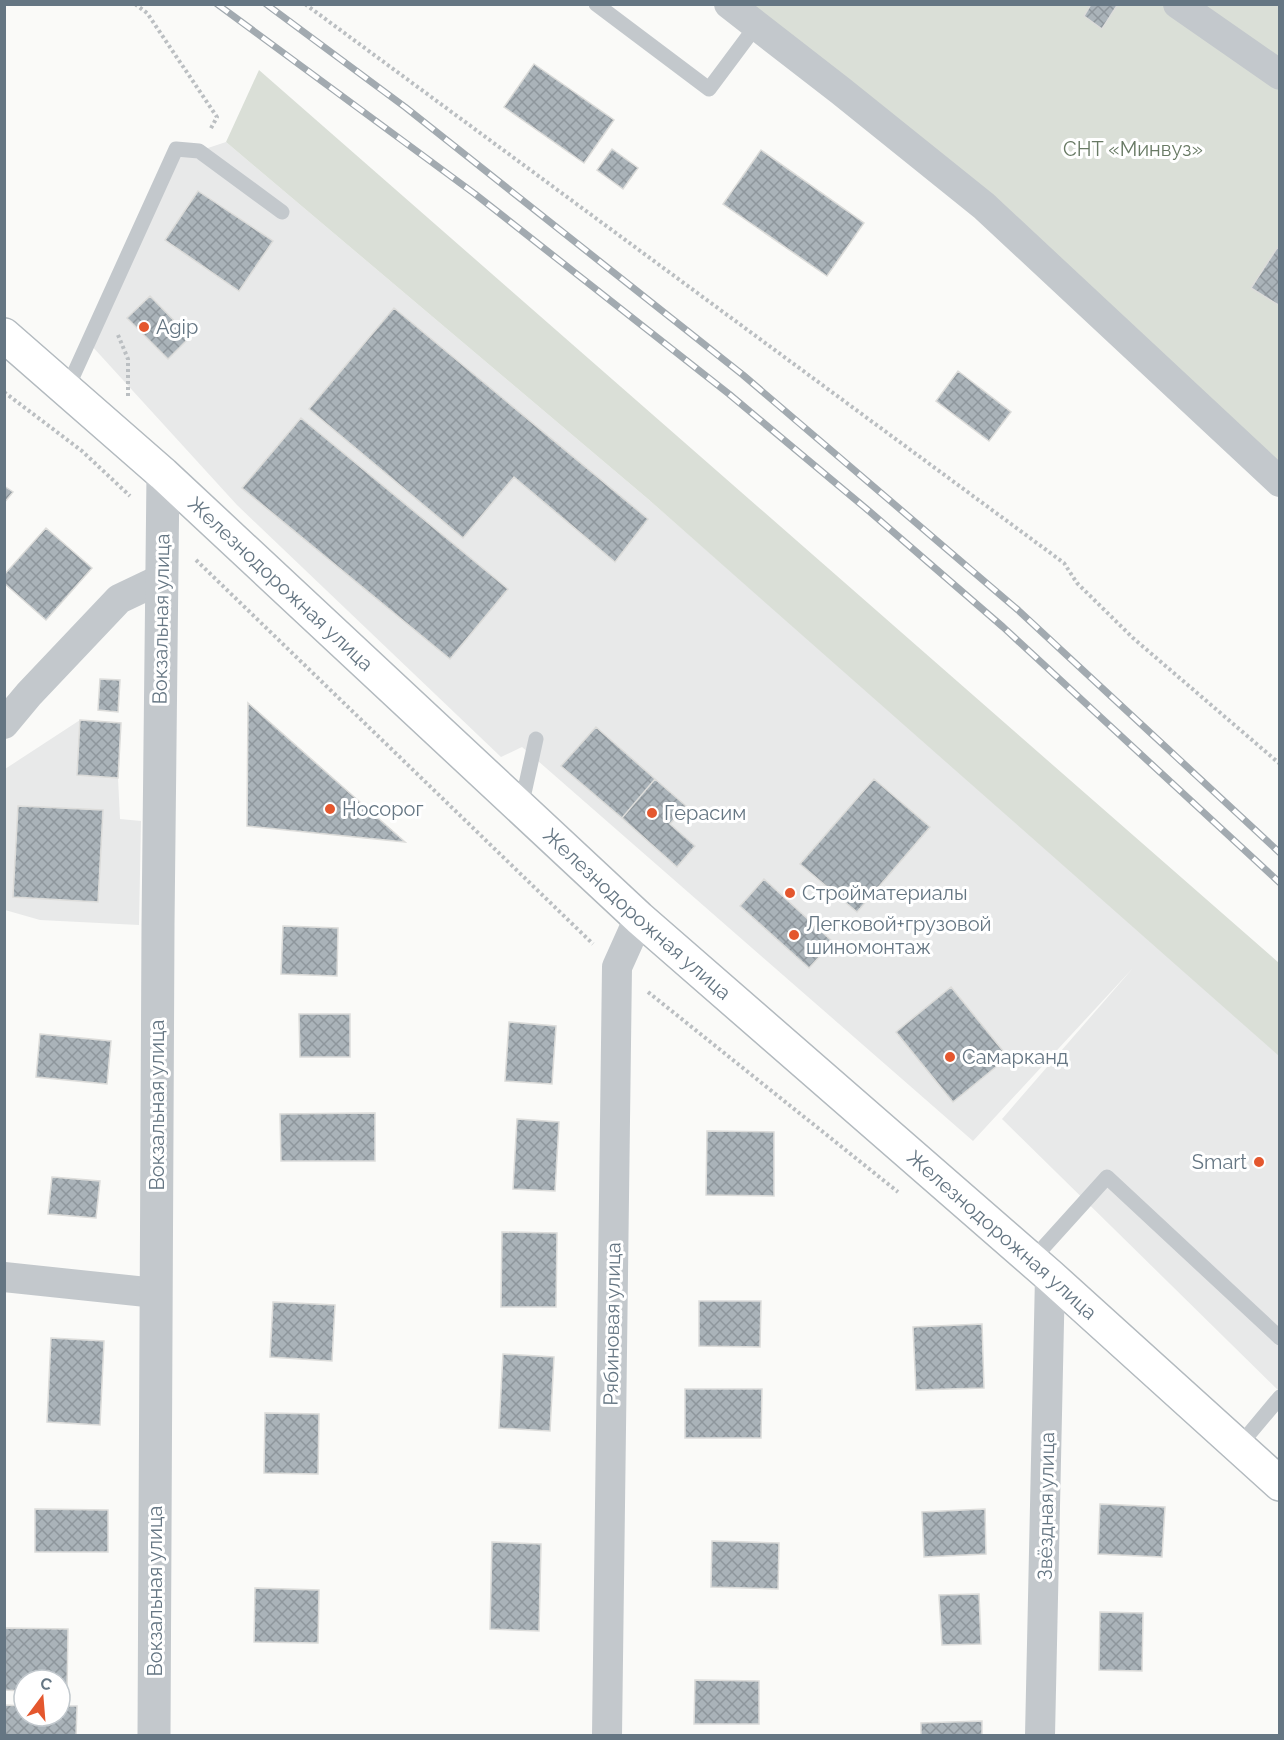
<svg xmlns="http://www.w3.org/2000/svg" width="1284" height="1740" viewBox="0 0 1284 1740" font-family="Raleway,sans-serif">
	<defs>
		<pattern id="building-cross-hatch" width="8" height="8" patternUnits="userSpaceOnUse" patternTransform="scale(1.5)"><rect width="8" height="8" fill="#aab3b9"/><path d="M0 0l8 8M0 8l8-8" fill="none" stroke="#8e969c"/></pattern>
	</defs>
	<rect width="100%" height="100%" fill="#fafaf8"/>
	<path fill="#e8e9e9" d="M226 142 648 499 1279 1051V1391L1002 1119 1133 968 973 1141 522 747 501 757 237 505 91 345 176 149 199 151Z
		M80 720 121 723 118 778 120 819 141 821 139 925 40 920 5 910V769Z"/>
	<path fill="#dadfd7" d="M729 5H1279V482L984 206Z
		M259 70 1279 963V1056L648 499 226 142Z"/>
	<path fill="url(#building-cross-hatch)" stroke="#dcdcda" stroke-width="1.5" d="M1091 4H1118L1102 29 1084 16Z
		M534 64 614 120 584 163 504 107Z
		M612 149 638 168 623 189 597 170Z
		M761 150 864 223 827 276 723 204Z
		M198 191 273 241 239 291 165 240Z
		M1277 248 1280 249V306L1251 288Z
		M150 296 190 337 168 359 127 318Z
		M394 308 648 519 615 562 514 477 463 538 309 409Z
		M958 371 1011 412 989 441 936 401Z
		M301 418 508 589 450 659 242 488Z
		M4 486 13 492 4 503Z
		M46 528 92 568 46 620 4 583V575Z
		M100 679 120 680 118 712 98 710Z
		M248 703 405 842 247 826Z
		M80 720 121 723 118 778 77 775Z
		M596 727 655 779 622 818 561 766Z
		M655 779 686 806 670 824 695 846 677 867 622 818Z
		M874 779 930 827 857 912 800 864Z
		M18 806 103 810 98 902 13 897Z
		M764 879 833 942 809 968 740 906Z
		M283 926 338 928 337 976 281 974Z
		M951 987 1008 1057 953 1102 896 1032Z
		M299 1014H350V1057H300Z
		M509 1022 556 1026 552 1084 505 1081Z
		M40 1034 111 1041 107 1084 36 1077Z
		M375 1113V1161H281L280 1114Z
		M517 1119 559 1122 555 1191 513 1189Z
		M707 1131 774 1132V1196L706 1195Z
		M52 1177 100 1181 96 1218 48 1214Z
		M502 1232 557 1233 556 1307H501Z
		M699 1301H761L760 1347 699 1346Z
		M273 1302 335 1305 332 1361 270 1357Z
		M982 1324 984 1388 916 1390 913 1327Z
		M51 1338 104 1341 100 1425 47 1422Z
		M503 1354 554 1357 550 1431 499 1428Z
		M685 1389H762L761 1438H685Z
		M265 1413 319 1414 318 1474 264 1473Z
		M1100 1504 1165 1507 1162 1557 1098 1554Z
		M35 1509 108 1510V1552H35Z
		M985 1509 986 1554 924 1557 922 1512Z
		M712 1541 779 1543 778 1589 711 1587Z
		M492 1542 541 1544 539 1631 490 1629Z
		M255 1588 319 1590 318 1643 254 1642Z
		M979 1594 981 1644 942 1645 939 1595Z
		M1100 1612 1143 1613 1142 1671 1099 1670Z
		M4 1628 68 1629 67 1691H60V1680H24V1691L4 1690Z
		M695 1680 759 1681V1724H694Z
		M4 1705 24 1706V1716H60V1706H77L76 1736H4Z
		M982 1721V1736H921V1723Z"/>
	<g fill="none" stroke-linecap="round" stroke-linejoin="round">
		<defs>
			<g id="secondary">
				<path id="s1" d="M4 335 163 474 639 918 1050 1276 1280 1484"/>
			</g>
		</defs>
		<use href="#secondary" stroke="#b3babf" stroke-width="36"/>
		<path stroke="#bbbfc2" stroke-width="4" stroke-dasharray="3 3" stroke-linecap="butt" d="M135 4 147 13 217 117 210 130
			M305 4 1064 563 1077 583 1133 638 1280 764
			M118 335 128 359V397
			M4 392 82 451 130 496
			M196 560 593 944
			M648 992 898 1192"/>
		<path stroke="#c3c8cc" stroke-width="15" d="M596 4 709 89 756 26
			M67 389 176 149 199 151 282 212
			M521 807 536 739
			M1032 1260 1107 1177 1280 1338
			M1239 1446 1280 1397"/>
		<path stroke="#c3c8cc" stroke-width="30" d="M729 4 841 91 984 206 1280 482
			M1178 4 1280 75
			M4 724 29 694 119 599 161 579
			M4 1277 156 1293
			M607 1736 617 967 639 918
			M1040 1736 1050 1276"/>
		<path stroke="#c3c8cc" stroke-width="33" d="M154 1736 158 926 163 474"/>
		<use href="#secondary" stroke="#fff" stroke-width="33"/>
		<defs>
			<path id="rail" d="M217 4 475 194 729 394 869 511 1003 627 1280 883
				M266 4 405 107 743 375 1018 610 1280 853"/>
		</defs>
		<use href="#rail" stroke="#a2aab0" stroke-width="7"/>
		<use href="#rail" stroke="#fff" stroke-width="4.5" stroke-dasharray="14" stroke-linecap="butt"/>
	</g>
	<g fill="#e4572e" stroke="#fff" stroke-width="2">
		<circle cx="144" cy="327" r="6"/>
		<circle cx="330" cy="809" r="6"/>
		<circle cx="652" cy="813" r="6"/>
		<circle cx="790" cy="893" r="6"/>
		<circle cx="794" cy="935" r="6"/>
		<circle cx="950" cy="1057" r="6"/>
		<circle cx="1259" cy="1162" r="6"/>
	</g>
	<g text-anchor="middle" stroke-width="6" stroke-linejoin="round" paint-order="stroke">
		<g font-size="20" fill="#687a64" stroke="#fff">
			<text x="1133" y="156">СНТ «Минвуз»</text>
		</g>
		<g font-size="20" fill="#657683" stroke="#fff" text-anchor="start">
			<text x="156" y="334">Agip</text>
			<text x="342" y="816">Носорог</text>
			<text x="664" y="820">Герасим</text>
			<text x="802" y="900">Стройматериалы</text>
			<text x="806" y="931">Легковой+грузовой<tspan x="806" dy="23">шиномонтаж</tspan></text>
			<text x="962" y="1064">Самарканд</text>
			<text x="1247" y="1169" text-anchor="end">Smart</text>
		</g>
		<g font-size="20" fill="#657683" stroke="#fff">
			<text dy="7" stroke="none"><textPath href="#s1" startOffset="372">Железнодорожная улица</textPath></text>
			<text transform="translate(161 619) rotate(-89)" y="7">Вокзальная улица</text>
			<text dy="7" stroke="none"><textPath href="#s1" startOffset="858">Железнодорожная улица</textPath></text>
			<text transform="translate(157 1105) rotate(-90)" y="7">Вокзальная улица</text>
			<text dy="7" stroke="none"><textPath href="#s1" startOffset="1344">Железнодорожная улица</textPath></text>
			<text transform="translate(612 1324) rotate(-89)" y="7">Рябиновая улица</text>
			<text transform="translate(1046 1506) rotate(-89)" y="7">Звёздная улица</text>
			<text transform="translate(155 1591) rotate(-90)" y="7">Вокзальная улица</text>
		</g>
	</g>
	<rect width="1284" height="1740" fill="none" stroke="#657683" stroke-width="12"/>
	<g transform="translate(42 1698) rotate(16)"><circle r="28" fill="#ffffff" stroke="#c1c8cd" stroke-width="1.5"/>
	<path d="M0-4.5L10 22L0 15L-10 22Z" fill="#e4572e"/>
	<text y="-9" font-size="16" font-weight="bold" text-anchor="middle" fill="#657683">С</text>
	</g>
</svg>
